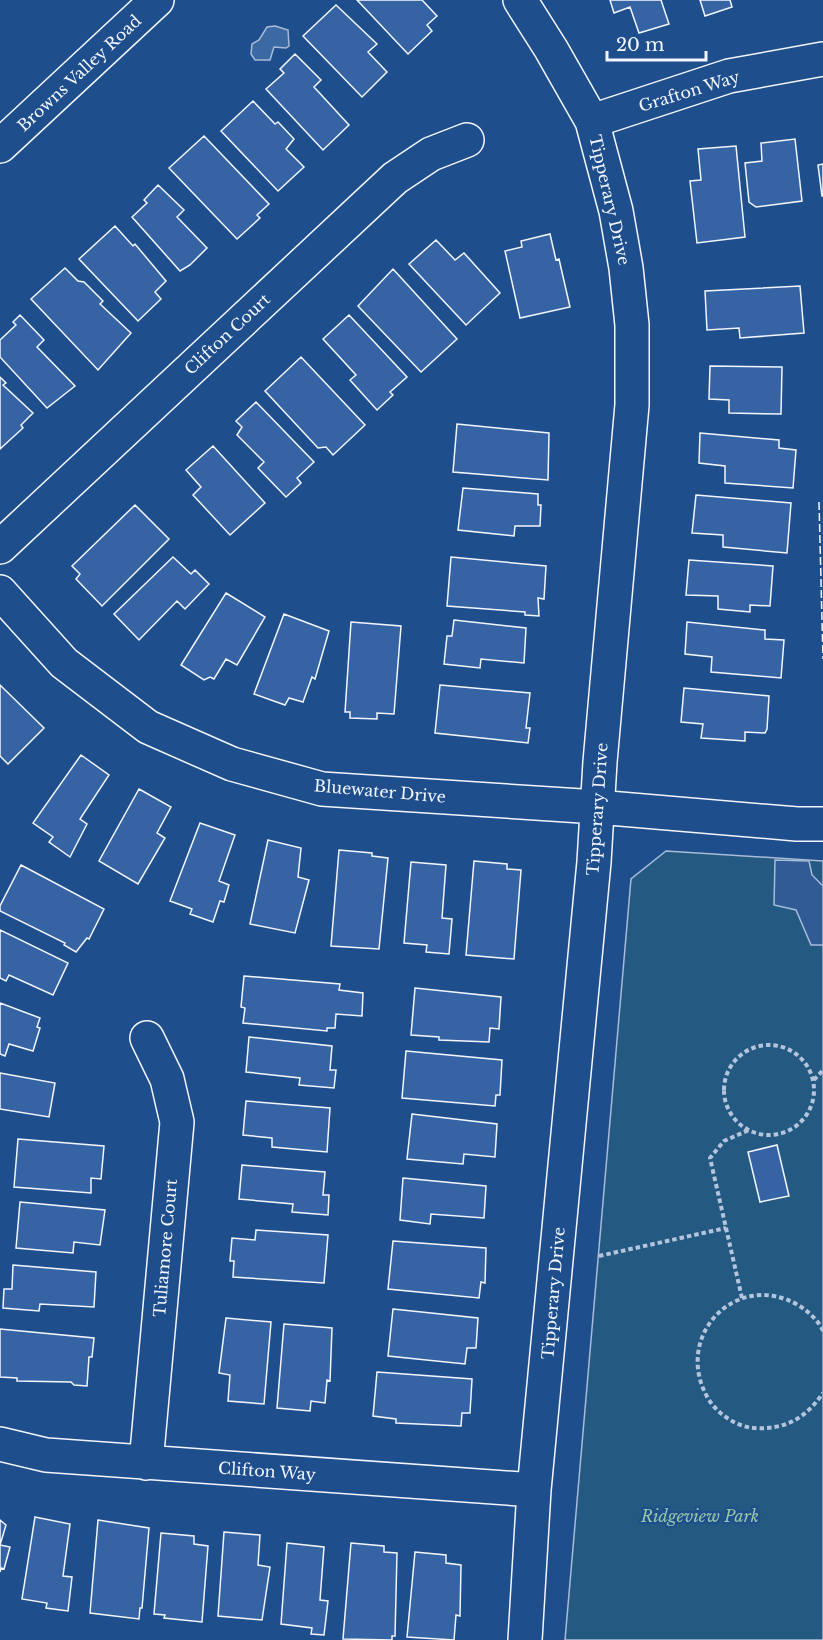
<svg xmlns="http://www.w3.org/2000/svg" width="823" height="1640" viewBox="0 0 823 1640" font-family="'Libre Baskerville',serif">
	<rect width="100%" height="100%" fill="#1f4e8c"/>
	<path fill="#245a82" stroke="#a8bbd7" stroke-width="1.5" d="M666 851 823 861V1640H565L631 879Z"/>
	<path fill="#305b95" stroke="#a8bbd7" stroke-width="1.5" d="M775 860 809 861 812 875 823 886V945H811L796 910 774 905Z"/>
	<path fill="#3b69a3" stroke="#a8bbd7" stroke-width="1.5" d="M275 26 288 30 289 46 286 48 274 47 270 60H255L251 54 252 44 259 40 267 27Z"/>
	<path fill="#3563a3" stroke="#f2f6ff" stroke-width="1.5" d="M357 0H422L437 16 427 25 432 31 408 54Z
		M610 0H661L669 24 639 33 630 7 614 13Z
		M700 0H730L732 7 705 16Z
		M336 5 377 44 368 52 387 72 362 97 303 36Z
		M295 54 321 80 314 87 349 125 323 150 266 89 284 73 280 69Z
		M253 101 275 124 278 122 294 139 286 149 304 167 278 191 221 131Z
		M204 136 269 204 257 215 260 218 237 239 169 168Z
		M795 139 802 201 756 207 749 202 745 163 762 161 761 143Z
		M736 146 745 237 697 243 690 181 701 180 698 149Z
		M823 164V196H822L818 165Z
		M158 185 184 210 177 217 207 248 190 265 180 271 132 217 147 203 144 200Z
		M115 226 133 246 135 244 166 281 155 292 161 299 138 321 79 259Z
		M550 234 556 260 559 259 570 307 520 318 505 251 522 247 521 241Z
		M436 240 455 260 464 253 500 293 466 325 409 264Z
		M65 268 78 281 84 282 103 301 100 304 131 333 98 370 31 299Z
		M393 269 457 339 421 372 358 306Z
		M800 286 804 333 740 338 739 328 707 330 705 291Z
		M20 315 44 340 37 347 75 386 47 408 0 357V340L16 325 13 322Z
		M349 315 407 377 390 392 393 395 377 410 350 380 356 375 323 339Z
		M301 357 365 425 333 455 326 447 318 448 265 391Z
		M710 366 782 367 781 414 729 413V400L709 399Z
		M0 377 6 383 3 385 33 413 21 425 23 428 0 449Z
		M256 402 314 462 297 478 301 483 286 497 258 468 264 462 237 435 242 427 236 421Z
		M457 424 549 433 548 480 453 472Z
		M700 433 779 440V448L796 450 793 488 725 483V466L699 463Z
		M213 446 265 503 230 535 193 495 201 487 186 470Z
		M463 488 538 494V505H541L540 526H515L514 536 458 530Z
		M696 495 791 503 787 553 723 547V535L692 533Z
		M135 505 169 539 102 606 76 579 80 574 72 566Z
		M173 557 191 574 195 570 209 584 185 609 177 601 139 640 114 614Z
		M451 557 546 566 544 599 538 598 539 616 525 615V612L447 606Z
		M689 560 773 566 770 606 750 605V612L718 609V596L686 595Z
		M226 593 265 617 237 665 226 659 214 679 210 677 204 680 181 665Z
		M284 614 329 631 315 679 312 677 303 702 289 698 285 705 254 694Z
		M454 620 526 628 524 663 481 659 480 668 444 664 447 636H452Z
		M351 622 401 626 394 714 377 713V719L350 718V712H345Z
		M687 622 765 630V639L784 640 781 678 711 672 712 657 685 654Z
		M0 685 44 728 8 764 0 756Z
		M440 685 530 693 526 728H530L528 743 435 733Z
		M684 688 769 696 767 729 765 733 745 732V741L701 738 703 724 681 722Z
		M81 755 109 775 80 819 87 824 70 857 49 842 53 837 33 823Z
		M139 789 171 807 157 833 165 838 138 884 99 861Z
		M200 823 235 835 219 881 229 885 224 902 220 901 213 922 190 914 192 909 170 901Z
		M268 840 301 848 298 877 309 880 295 933 250 924Z
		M339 850 372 853V856L388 858 379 949 331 946Z
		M474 861 507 864V869L521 870 514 959 466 955Z
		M411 862 446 865 442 918 452 919 449 954 426 952 427 945 404 943Z
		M21 865 104 909 89 939 87 938 76 952 64 945 65 943 0 911V906Z
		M0 930 68 963 53 995 9 975 6 981 0 978Z
		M244 976 340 984 339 990 363 993 362 1016 336 1014 335 1028H327V1031L243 1023 245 1008 241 1007Z
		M415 988 501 997 499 1029 490 1028 489 1042 439 1040V1037L411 1035Z
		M0 1003 40 1018 37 1027 40 1028 33 1051 9 1044 5 1056 0 1054Z
		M249 1037 332 1046 330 1070H336L334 1088 299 1085 300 1078 246 1072Z
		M406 1051 502 1060 500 1095H496L495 1106 402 1098Z
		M0 1073 55 1083 49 1117 0 1109Z
		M246 1101 330 1108 327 1152 272 1147V1138L243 1135Z
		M412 1114 497 1124 495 1157 464 1154 463 1164 407 1159Z
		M18 1139 104 1146 101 1179 91 1178V1193L14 1187Z
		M777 1145 789 1196 760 1202 748 1152Z
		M242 1165 325 1172 323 1195H329L328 1215 292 1212 293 1204 239 1199Z
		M403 1178 486 1186 484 1218 431 1214 430 1224 400 1220Z
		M20 1202 105 1210 100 1245 74 1242 73 1253 16 1248Z
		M256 1230 328 1235 324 1283 233 1277 234 1261H230L232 1238 255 1240Z
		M393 1241 486 1248 485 1283 481 1282 479 1298 388 1289Z
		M13 1265 96 1272 94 1307 40 1304 39 1311 3 1308 4 1289H12Z
		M393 1309 478 1318 476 1348H467L465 1364 388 1356Z
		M226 1318 271 1322 264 1404 228 1401 230 1375 219 1373Z
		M284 1324 332 1328 330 1381 327 1380 325 1403 311 1401 310 1411 277 1408Z
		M0 1329 94 1338 92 1357H89L87 1386 74 1385 71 1382 17 1381V1378L0 1377Z
		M377 1372 472 1379 470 1413H462L461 1426 396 1423V1419L373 1416Z
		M35 1517 70 1524 63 1576 72 1577 68 1611 46 1608 47 1603 22 1599Z
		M0 1520 6 1525 0 1545 10 1547 4 1569 1 1568 0 1572Z
		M98 1520 149 1528 142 1608H140L139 1619 90 1613Z
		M224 1532 260 1535 258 1565 270 1567 262 1620 218 1616Z
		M161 1533 194 1536V1544L208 1546 202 1622 164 1618 165 1615 154 1614Z
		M287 1543 324 1547 320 1600 328 1601 324 1635 311 1634 312 1628 281 1624Z
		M351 1543 384 1546V1552L397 1553 395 1636H392V1640L343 1639Z
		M415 1552 446 1555V1563L461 1565 460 1616 456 1615 454 1640 407 1637Z"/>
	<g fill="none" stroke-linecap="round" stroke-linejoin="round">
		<defs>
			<path id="minor" d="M520 0 551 49 592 121 616 211 626 268 632 325V405L600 762 594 862 534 1490 525 1640
				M592 121 729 76 823 59
				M0 547 395 178 431 154 467 140
				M0 592 64 663 148 727 232 764 322 789 597 807 797 824H823
				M0 1444 46 1455 534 1490
				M146 1463 177 1122 167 1079 147 1038"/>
			<path id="major" d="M0 146 157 0"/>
		</defs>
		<use href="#minor" stroke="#f2f6ff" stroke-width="36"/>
		<use href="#major" stroke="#f2f6ff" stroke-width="36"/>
		<path stroke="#b3c4dc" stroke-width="4" stroke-dasharray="4.5 3" stroke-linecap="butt" d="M724 1090a45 45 0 1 1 90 0a45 45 0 1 1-90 0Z
			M814 1080 823 1070
			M599 1256 726 1228
			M742 1298 710 1158 724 1141 749 1130
			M823 1331C819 1321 808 1311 798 1305 735 1269 671 1338 709 1400 718 1414 737 1427 754 1428 785 1430 806 1418 823 1393"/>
		<use href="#minor" stroke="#1f4e8c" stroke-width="33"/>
		<use href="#major" stroke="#1f4e8c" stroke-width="33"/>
		<path stroke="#f2f6ff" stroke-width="1.5" stroke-dasharray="8 3" stroke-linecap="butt" d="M819 502 823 659"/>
	</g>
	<g text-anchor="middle" stroke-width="4.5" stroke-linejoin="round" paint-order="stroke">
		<g font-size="16" fill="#f2f6ff" stroke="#1f4e8c">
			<text transform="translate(79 73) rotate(-43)" y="6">Browns Valley Road</text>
			<text transform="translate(689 91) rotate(-17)" y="6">Grafton Way</text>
			<text transform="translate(610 200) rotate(77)" y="6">Tipperary Drive</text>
			<text transform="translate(227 334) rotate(-43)" y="6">Clifton Court</text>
			<text transform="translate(380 791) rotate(5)" y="6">Bluewater Drive</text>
			<text transform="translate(597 809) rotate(-86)" y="6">Tipperary Drive</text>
			<text transform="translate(165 1248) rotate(-85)" y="6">Tuliamore Court</text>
			<text transform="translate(553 1293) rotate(-85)" y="6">Tipperary Drive</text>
			<text transform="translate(267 1471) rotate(4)" y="6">Clifton Way</text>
		</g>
		<g font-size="16" font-style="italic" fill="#97c8a6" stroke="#1f4e8c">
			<text x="700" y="1522">Ridgeview Park</text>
		</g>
	</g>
	<path d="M607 51v9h99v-9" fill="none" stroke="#f2f6ff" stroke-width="3"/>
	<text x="616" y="51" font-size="18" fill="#f2f6ff" stroke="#1f4e8c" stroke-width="4.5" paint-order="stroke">20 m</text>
</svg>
